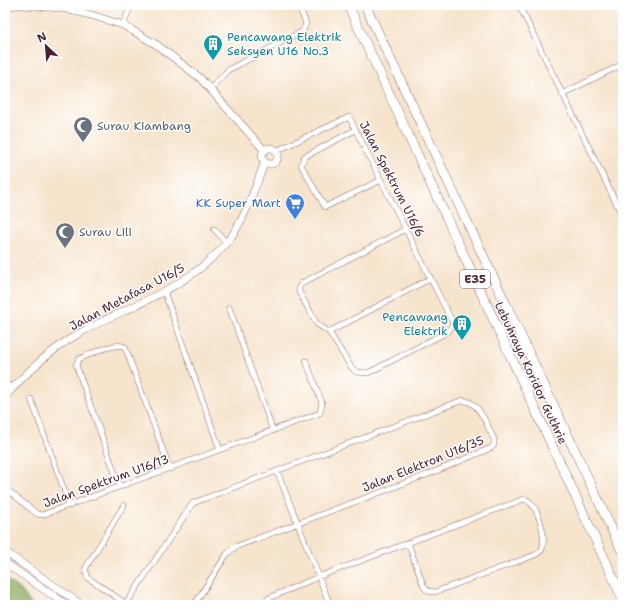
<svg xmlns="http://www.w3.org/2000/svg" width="628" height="610" viewBox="0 0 628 610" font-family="'Shantell Sans',sans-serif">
	<rect width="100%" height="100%" fill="#fff"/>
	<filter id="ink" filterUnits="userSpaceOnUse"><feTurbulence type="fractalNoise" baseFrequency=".025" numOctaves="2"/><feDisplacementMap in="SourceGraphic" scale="8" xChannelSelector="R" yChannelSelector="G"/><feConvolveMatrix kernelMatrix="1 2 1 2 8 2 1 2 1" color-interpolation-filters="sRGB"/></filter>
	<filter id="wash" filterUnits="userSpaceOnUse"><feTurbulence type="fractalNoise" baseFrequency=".012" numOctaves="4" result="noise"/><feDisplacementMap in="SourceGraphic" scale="16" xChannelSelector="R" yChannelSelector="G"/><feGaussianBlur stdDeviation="0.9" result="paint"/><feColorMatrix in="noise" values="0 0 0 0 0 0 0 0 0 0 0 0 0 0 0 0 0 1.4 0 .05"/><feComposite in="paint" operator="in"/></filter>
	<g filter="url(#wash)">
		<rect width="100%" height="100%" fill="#f6e4cc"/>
		<path fill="#8dac60" stroke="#6c6646" d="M5 579 21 590 32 605H5Z"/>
	</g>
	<g filter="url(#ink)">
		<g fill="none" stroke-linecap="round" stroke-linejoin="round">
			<defs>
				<path id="street" d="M519 5 623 217
					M123 25 131 5
					M210 89 228 70 303 31 306 23 298 5
					M562 94 623 64
					M355 130 304 157 301 165 325 207 381 180
					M276 151 349 117 453 323 449 331 368 373 356 372 351 367 329 332 317 324 299 292V287L302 283 406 229
					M214 229 226 242
					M164 291 220 450
					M229 307 273 431
					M329 332 431 278
					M31 399 70 506
					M277 471 330 605
					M120 487 76 365 79 359C89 355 116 341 125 347L170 469
					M5 488 37 514 42 515 320 413 322 403 306 361
					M124 505 85 569 88 578 128 605
					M126 604 193 503 460 401C478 397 487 426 494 439V445L491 448 434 472 235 547 227 554 194 605
					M263 605 269 598 318 577 524 499C538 502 547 538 542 549 541 552 538 553 535 555L435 592 428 591 424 587 408 543"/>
				<path id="secondary" d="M24 5 62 8 91 15 123 25 157 45 200 78 265 151
					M5 6 19 5
					M262 156a8 8 0 1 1 16 0a8 8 0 1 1-16 0Z
					M5 384 12 389
					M5 397C27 371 53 348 83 331 134 304 191 287 228 241 246 218 254 189 265 162
					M5 552 82 605
					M5 563 67 605"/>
				<path id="highway" d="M348 5 623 599
					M365 5 623 553"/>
			</defs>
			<use href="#street" stroke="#866463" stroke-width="6"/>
			<use href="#secondary" stroke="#866463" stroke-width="8"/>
			<use href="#highway" stroke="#866463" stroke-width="10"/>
			<use href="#street" stroke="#fff" stroke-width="5"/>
			<use href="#secondary" stroke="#fff" stroke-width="7"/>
			<use href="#highway" stroke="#fff" stroke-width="9"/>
		</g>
	</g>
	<defs>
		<symbol id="building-pin" viewBox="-11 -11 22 30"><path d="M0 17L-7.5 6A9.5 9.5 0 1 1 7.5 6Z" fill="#0f9aa8" stroke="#fff"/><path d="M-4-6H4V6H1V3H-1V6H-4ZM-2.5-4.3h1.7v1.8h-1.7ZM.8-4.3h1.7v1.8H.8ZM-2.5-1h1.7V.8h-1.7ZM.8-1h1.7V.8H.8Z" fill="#fff"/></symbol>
		<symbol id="mosque-pin" viewBox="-11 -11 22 30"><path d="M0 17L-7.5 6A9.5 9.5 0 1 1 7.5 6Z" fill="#6b7280" stroke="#fff"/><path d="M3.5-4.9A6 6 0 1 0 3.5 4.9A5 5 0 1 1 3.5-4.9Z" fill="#fff"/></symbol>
		<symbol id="supermarket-pin" viewBox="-11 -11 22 30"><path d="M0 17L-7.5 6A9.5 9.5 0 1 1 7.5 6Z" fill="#3f7fe0" stroke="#fff"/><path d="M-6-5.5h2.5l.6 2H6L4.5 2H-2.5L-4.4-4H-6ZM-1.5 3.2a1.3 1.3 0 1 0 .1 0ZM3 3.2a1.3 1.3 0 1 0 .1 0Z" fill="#fff"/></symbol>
	</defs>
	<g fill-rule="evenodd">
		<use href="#building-pin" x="202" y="33" width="22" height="30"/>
		<use href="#mosque-pin" x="72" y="115" width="22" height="30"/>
		<use href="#supermarket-pin" x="284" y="192" width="22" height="30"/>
		<use href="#mosque-pin" x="54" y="221" width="22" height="30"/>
		<use href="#building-pin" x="451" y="313" width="22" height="30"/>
	</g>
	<g text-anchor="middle" stroke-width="3" stroke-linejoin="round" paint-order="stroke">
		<rect fill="#fff" stroke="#80626b" stroke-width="1" x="460" y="270" width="30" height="18" rx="3"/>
		<g font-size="11" font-weight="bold" fill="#4a1f2b">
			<text x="475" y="283">E35</text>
		</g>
		<g font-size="12" fill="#0d838f" stroke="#fff" text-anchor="start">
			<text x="227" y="41">Pencawang Elektrik<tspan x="227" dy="14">Seksyen U16 No.3</tspan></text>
			<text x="448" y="321" text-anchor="end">Pencawang<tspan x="448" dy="14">Elektrik</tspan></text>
		</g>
		<g font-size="12" fill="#5b616d" stroke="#fff" text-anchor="start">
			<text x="97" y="130">Surau Kiambang</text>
			<text x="79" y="236">Surau Lili</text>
		</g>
		<g font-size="12" fill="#4a1f2b" stroke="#fff">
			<text transform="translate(392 179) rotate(63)" y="4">Jalan Spektrum U16/6</text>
			<text transform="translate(127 297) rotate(-28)" y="4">Jalan Metafasa U16/5</text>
			<text transform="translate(531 373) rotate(65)" y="4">Lebuhraya Koridor Guthrie</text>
			<text transform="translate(423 464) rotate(-22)" y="4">Jalan Elektron U16/35</text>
			<text transform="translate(106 481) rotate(-20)" y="4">Jalan Spektrum U16/13</text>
		</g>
		<g font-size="12" fill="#366cbe" stroke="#fff" text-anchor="end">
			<text x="281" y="207">KK Super Mart</text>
		</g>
	</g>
	<rect width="628" height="610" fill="none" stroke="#fff" stroke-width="20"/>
	<g transform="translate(46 46) rotate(334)" stroke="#ffffff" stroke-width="3" paint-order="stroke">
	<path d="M0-3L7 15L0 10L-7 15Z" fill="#4a1f2b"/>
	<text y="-6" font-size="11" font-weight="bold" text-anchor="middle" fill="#4a1f2b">N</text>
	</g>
</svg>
